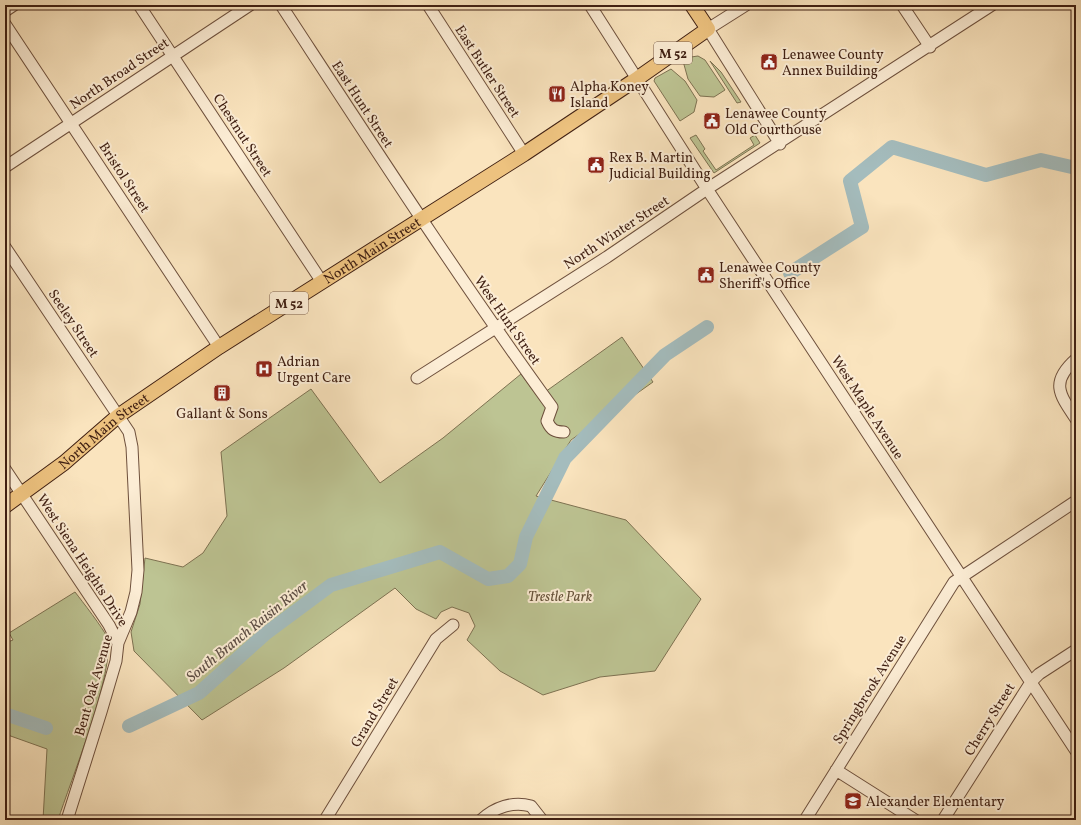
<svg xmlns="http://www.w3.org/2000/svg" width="1081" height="825" viewBox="0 0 1081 825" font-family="Vollkorn,serif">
	<rect width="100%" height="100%" fill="#fae4be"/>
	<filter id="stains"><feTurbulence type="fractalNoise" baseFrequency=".005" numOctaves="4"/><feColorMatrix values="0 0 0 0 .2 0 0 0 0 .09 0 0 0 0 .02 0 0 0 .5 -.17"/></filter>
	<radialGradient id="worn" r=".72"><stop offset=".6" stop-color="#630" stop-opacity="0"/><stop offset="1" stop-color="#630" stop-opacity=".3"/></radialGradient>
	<path fill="#bdc493" stroke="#7e7252" d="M698 56 705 60 725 90 714 97 700 96 688 79 683 61 691 57Z
		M710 61 721 72 741 102 737 103Z
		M671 69 685 81 697 100 694 112 680 121 654 81 655 78Z
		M696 135 705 149 703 151 716 170 754 145 750 138 755 135 760 143 714 173 690 138Z
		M622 337 653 382 571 440 536 496 626 520 701 599 655 671 600 677 543 695 500 671 467 640 475 626 469 613 452 607 441 612 436 619 416 609 395 588 284 668 202 720 134 651 131 632 140 604 145 558 183 567 203 553 227 516 221 452 311 389 380 483 443 438 521 374 538 397Z
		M75 592C82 601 103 628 107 637 117 667 69 785 58 820H43L47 749 5 734V643L13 640 9 633Z"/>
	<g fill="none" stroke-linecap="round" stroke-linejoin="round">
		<path stroke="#a4bcbd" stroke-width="14" d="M790 273 862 227 850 181 892 147 986 175 1041 160 1076 168
			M5 714 46 728
			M129 726 199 693 265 634 331 585 440 552 488 579 508 576 520 564 526 537 565 458 665 355 707 327"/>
		<defs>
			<path id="minor" d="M139 5 322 282
				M281 5C370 141 457 276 552 407L547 421C551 430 555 432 564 432
				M428 5 524 154
				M590 5 707 189 1076 751
				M746 5 708 29 780 144
				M902 5 930 47
				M5 11 14 5
				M5 24 219 347
				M5 167 250 5
				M5 247 129 432 132 447 138 570 136 592 131 612 118 643 116 661 101 712 67 820
				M1076 359C1050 382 1059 394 1076 419
				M417 378 607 257 707 189 992 5
				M5 469 109 625 118 643
				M836 770 915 820
				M325 820 436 639 453 625
				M481 820C495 807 513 801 531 806L542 820
				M805 820 954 582 1076 501
				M943 820 1031 682 1039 674 1076 650"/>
			<g id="major">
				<path id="s1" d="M5 506 64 463 118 416 219 347 524 154 638 78 708 29 692 5"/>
			</g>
		</defs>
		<use href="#minor" stroke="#6e503d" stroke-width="13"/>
		<use href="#major" stroke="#3f1f12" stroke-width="16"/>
		<use href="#minor" stroke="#fcedd5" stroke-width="11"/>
		<use href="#major" stroke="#edc27f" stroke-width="14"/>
	</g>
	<defs>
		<symbol id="civic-square" viewBox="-11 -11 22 22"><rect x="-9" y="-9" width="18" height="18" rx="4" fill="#8f2418" stroke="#fcedd5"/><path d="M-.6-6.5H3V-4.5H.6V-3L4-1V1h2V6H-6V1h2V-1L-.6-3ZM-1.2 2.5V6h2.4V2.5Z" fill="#fff"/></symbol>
		<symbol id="restaurant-square" viewBox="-11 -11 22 22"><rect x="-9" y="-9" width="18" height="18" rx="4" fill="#8f2418" stroke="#fcedd5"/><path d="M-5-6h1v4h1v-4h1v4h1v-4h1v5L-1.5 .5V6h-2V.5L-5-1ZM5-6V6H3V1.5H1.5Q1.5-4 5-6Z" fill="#fff"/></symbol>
		<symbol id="hospital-square" viewBox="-11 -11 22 22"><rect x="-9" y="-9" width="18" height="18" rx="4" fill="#8f2418" stroke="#fcedd5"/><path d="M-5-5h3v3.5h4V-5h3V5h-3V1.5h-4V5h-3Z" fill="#fff"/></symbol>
		<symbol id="building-square" viewBox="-11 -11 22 22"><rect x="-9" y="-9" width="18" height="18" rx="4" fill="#8f2418" stroke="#fcedd5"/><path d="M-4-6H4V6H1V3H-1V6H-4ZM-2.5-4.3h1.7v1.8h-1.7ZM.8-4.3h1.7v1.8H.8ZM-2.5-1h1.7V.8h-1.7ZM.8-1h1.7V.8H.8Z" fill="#fff"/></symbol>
		<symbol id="school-square" viewBox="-11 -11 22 22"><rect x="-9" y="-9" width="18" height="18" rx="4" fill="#8f2418" stroke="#fcedd5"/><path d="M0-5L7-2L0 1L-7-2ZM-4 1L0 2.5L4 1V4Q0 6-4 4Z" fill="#fff"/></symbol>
	</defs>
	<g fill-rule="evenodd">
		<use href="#civic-square" x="759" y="52" width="20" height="20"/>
		<use href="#restaurant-square" x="547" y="84" width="20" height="20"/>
		<use href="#civic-square" x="702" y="111" width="20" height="20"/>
		<use href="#civic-square" x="586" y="155" width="20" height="20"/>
		<use href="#civic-square" x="696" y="265" width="20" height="20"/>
		<use href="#hospital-square" x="254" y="359" width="20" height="20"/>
		<use href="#building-square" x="212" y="383" width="20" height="20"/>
		<use href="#school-square" x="843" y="791" width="20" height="20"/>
	</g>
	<g text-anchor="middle" stroke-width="4" stroke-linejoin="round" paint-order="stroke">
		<g fill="#fcedd5" stroke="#785d4c" stroke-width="1">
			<rect x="654" y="42" width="38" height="22" rx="3"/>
			<rect x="270" y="292" width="38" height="22" rx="3"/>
		</g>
		<g font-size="13" font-weight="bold" fill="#3f1f12">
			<text x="673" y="58">M 52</text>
			<text x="289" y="308">M 52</text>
		</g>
		<g font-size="14" fill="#3f1f12" stroke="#fcedd5" text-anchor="start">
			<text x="782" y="59">Lenawee County<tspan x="782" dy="16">Annex Building</tspan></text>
			<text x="570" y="91">Alpha Koney<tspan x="570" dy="16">Island</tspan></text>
			<text x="725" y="118">Lenawee County<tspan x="725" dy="16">Old Courthouse</tspan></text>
			<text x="609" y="162">Rex B. Martin<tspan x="609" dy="16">Judicial Building</tspan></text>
			<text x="719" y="272">Lenawee County<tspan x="719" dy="16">Sheriff's Office</tspan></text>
			<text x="277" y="366">Adrian<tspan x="277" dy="16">Urgent Care</tspan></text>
			<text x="222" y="418" text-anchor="middle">Gallant &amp; Sons</text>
			<text x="866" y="806">Alexander Elementary</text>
		</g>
		<g font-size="14" fill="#3f1f12" stroke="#fcedd5">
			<text transform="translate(488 71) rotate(57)" y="5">East Butler Street</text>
			<text transform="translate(119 73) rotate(-34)" y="5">North Broad Street</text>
			<text transform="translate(363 104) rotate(57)" y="5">East Hunt Street</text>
			<text transform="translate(243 135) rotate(57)" y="5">Chestnut Street</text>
			<text transform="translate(125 177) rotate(57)" y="5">Bristol Street</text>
			<text transform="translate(616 232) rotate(-33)" y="5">North Winter Street</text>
			<text dy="5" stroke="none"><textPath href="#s1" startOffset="448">North Main Street</textPath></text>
			<text transform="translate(508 320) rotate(55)" y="5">West Hunt Street</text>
			<text transform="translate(74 323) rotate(56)" y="5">Seeley Street</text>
			<text transform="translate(868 407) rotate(57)" y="5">West Maple Avenue</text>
			<text dy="5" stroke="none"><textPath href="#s1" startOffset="124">North Main Street</textPath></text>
			<text transform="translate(83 560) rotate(57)" y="5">West Siena Heights Drive</text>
			<text transform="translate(93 685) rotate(-74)" y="5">Bent Oak Avenue</text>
			<text transform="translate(869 689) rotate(-58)" y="5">Springbrook Avenue</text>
			<text transform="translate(374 712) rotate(-59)" y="5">Grand Street</text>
			<text transform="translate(989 719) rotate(-58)" y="5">Cherry Street</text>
		</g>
		<g font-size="14" font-style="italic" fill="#655139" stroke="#fcedd5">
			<text x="560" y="601">Trestle Park</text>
		</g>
		<g font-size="15" font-style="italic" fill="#5d4e45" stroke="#fcedd5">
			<text transform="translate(247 631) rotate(-39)" y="5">South Branch Raisin River</text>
		</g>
	</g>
	<rect width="1081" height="825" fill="none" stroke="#fae4be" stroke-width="20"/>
	<rect x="6" y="6" width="1069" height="813" fill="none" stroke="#3f1f12" stroke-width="2"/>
	<rect x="10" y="10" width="1061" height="805" fill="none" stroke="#3f1f12"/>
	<rect width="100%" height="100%" filter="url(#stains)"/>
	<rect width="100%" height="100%" fill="url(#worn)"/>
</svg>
